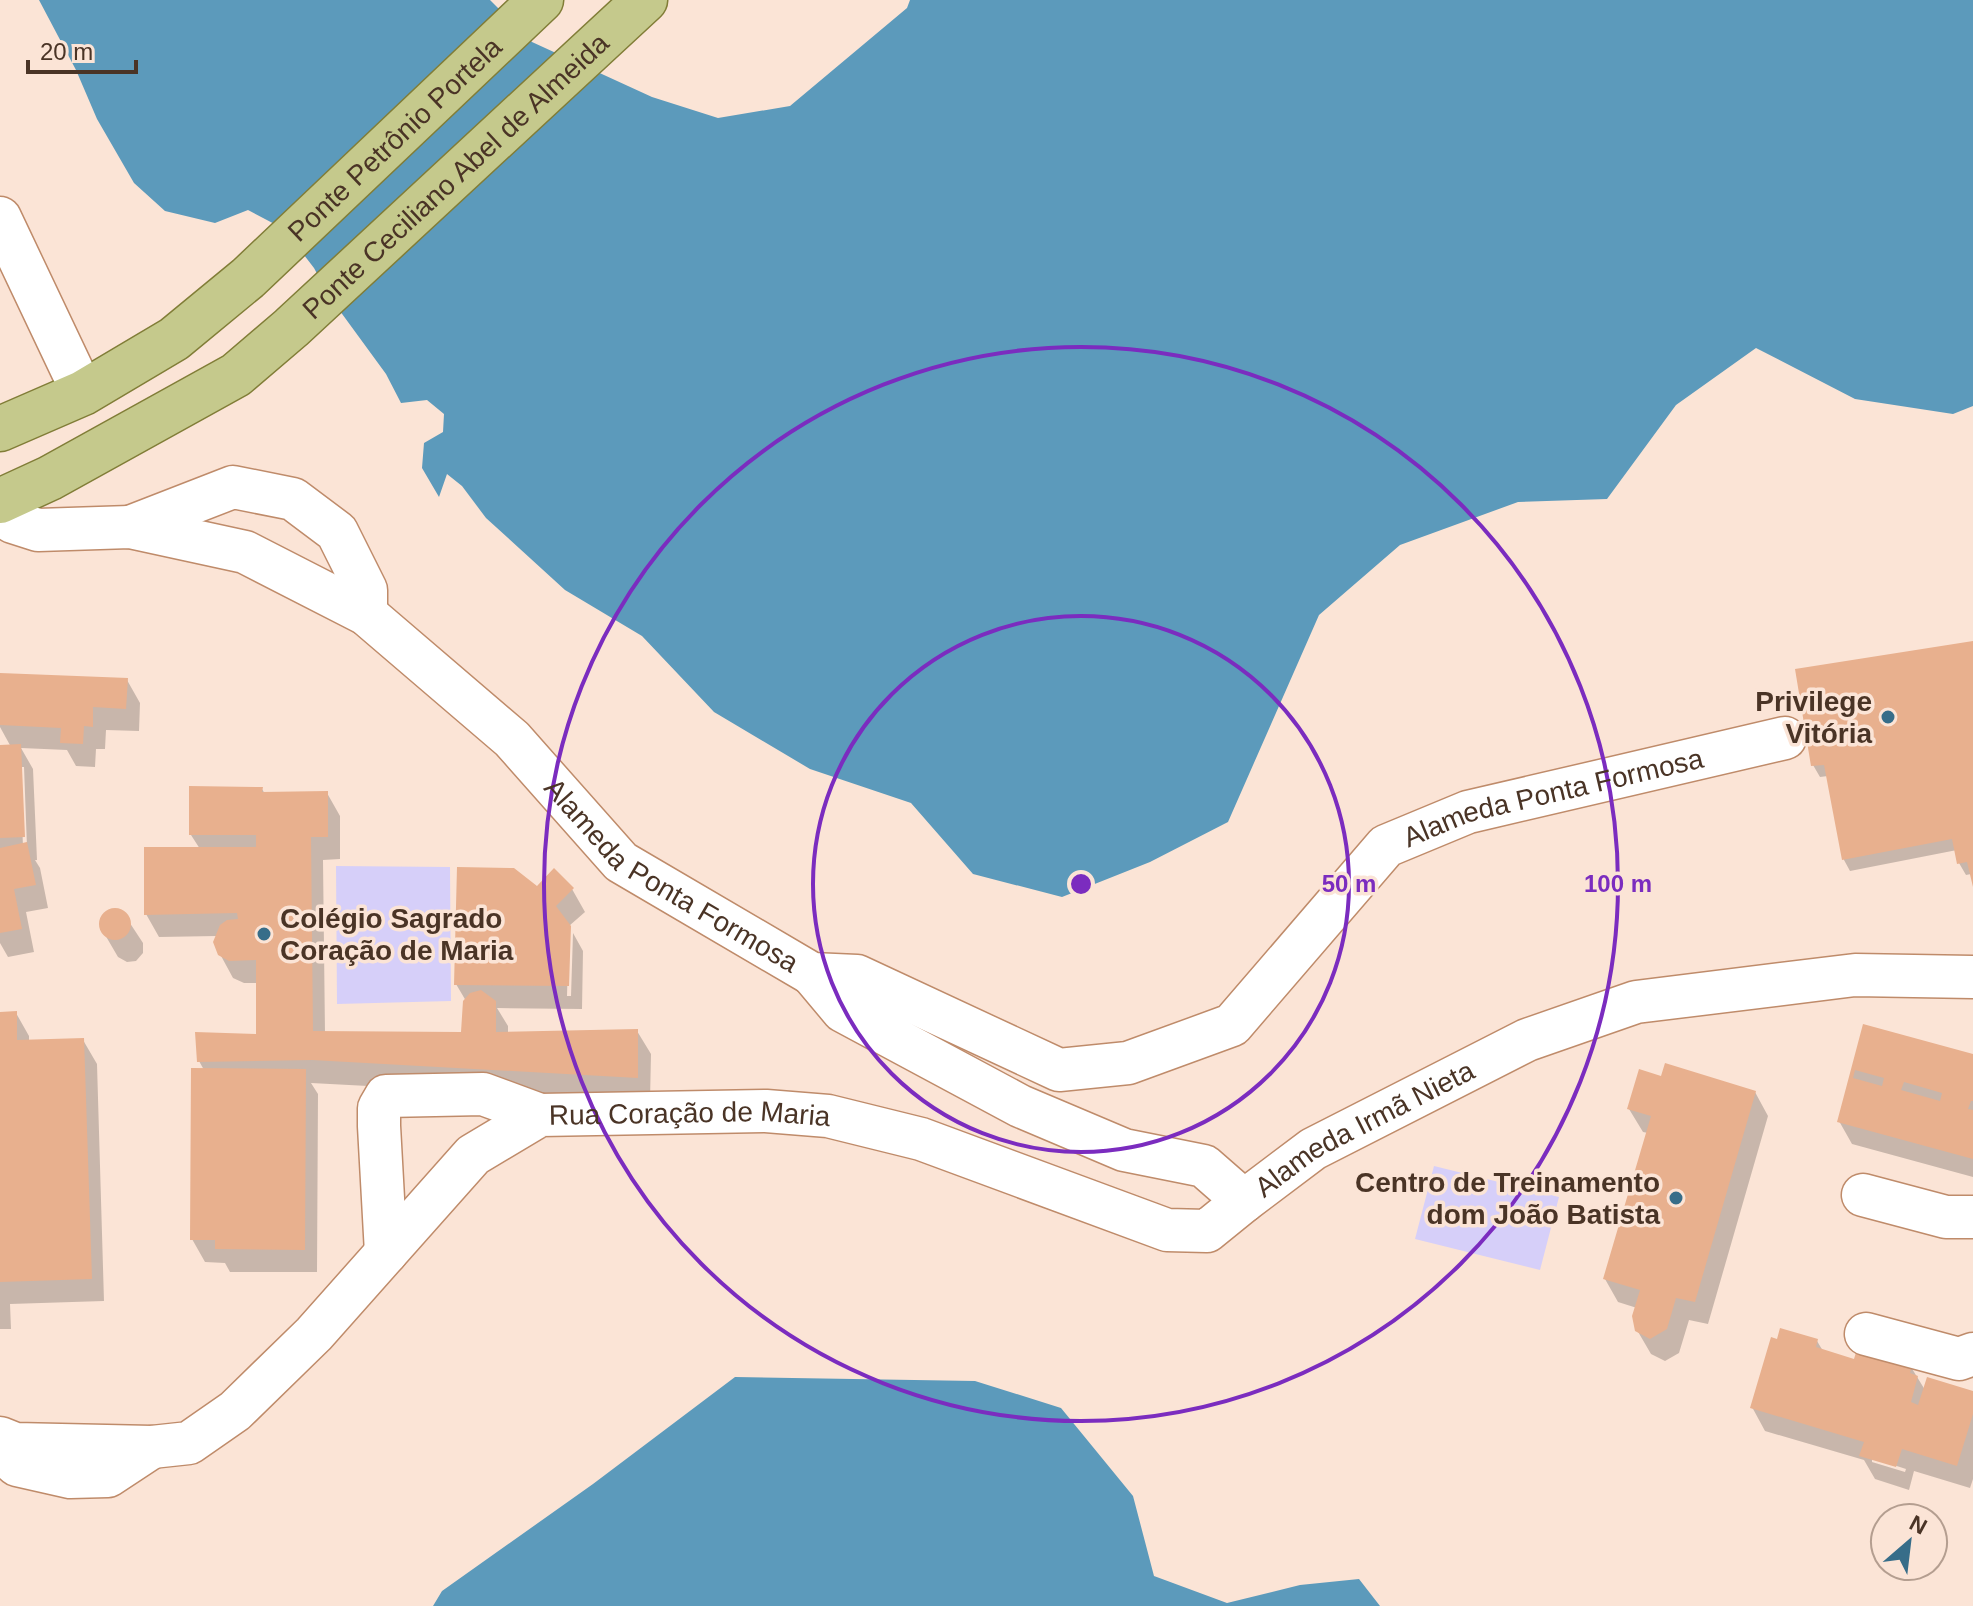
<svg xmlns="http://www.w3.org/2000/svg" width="1973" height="1606" viewBox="0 0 1973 1606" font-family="Arial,sans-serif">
	<rect width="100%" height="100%" fill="#fbe4d6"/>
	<path fill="#d6cff9" d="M336 866 450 867 451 1001 337 1004Z
		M1434 1166 1559 1197 1540 1270 1415 1239Z"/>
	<path fill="#5c9abb" d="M39 0H490L532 42 652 97 718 118 790 106 907 8 910 0H1973V406L1953 414 1855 399 1756 348 1676 405 1607 499 1518 502 1400 545 1319 615 1228 822 1150 862 1062 897 973 874 911 803 810 769 714 712 642 636 565 590 486 518 462 486 447 474 439 497 422 468 424 443 443 432 444 414 427 400 401 403 386 374 329 296 314 268 284 229 248 210 215 223 165 211 134 183 97 119 76 70Z
		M735 1377 975 1381 1061 1408 1133 1496 1154 1576 1227 1603 1300 1585 1359 1579 1380 1606H433L442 1591 593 1484Z"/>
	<path fill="#0003" fill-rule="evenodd" d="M1973 643V883L1971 874 1966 875 1959 863 1957 850 1850 871 1844 860 1828 776 1820 777 1813 765Z
		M127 680 140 703 139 731 106 730 105 749H96L95 767 76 766 67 750 21 748 33 769 37 860H35L40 868 48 908 26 912 34 952 8 957 0 943V747H11L0 727V694ZM20 767H24L27 847H23Z
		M262 789 265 794 327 793 340 816V859L323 860 325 1033 463 1034 466 1001 456 984 538 889H572L585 912 569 926 567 996H571L573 933 583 951 582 1009 497 1008 508 1026V1033L637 1031 651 1054 650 1101 311 1083 318 1094 317 1272H230L225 1263 205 1262 192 1239 204 1070 199 1061 258 1036V983H244L233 978 220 954 217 936 159 937 146 914 200 849 191 835Z
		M112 910 122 911 143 943V953L136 961 127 962 118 957 104 933 101 923 104 914Z
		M16 1013 29 1036V1042L83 1040 97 1064 104 1301 10 1304 11 1329H0V1014Z
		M1864 1026 1973 1056V1177L1852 1144 1839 1121Z
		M1662 1078 1755 1092 1768 1116 1708 1324 1689 1320 1679 1353 1665 1361 1651 1354 1637 1330V1308L1618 1302 1605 1279 1648 1133 1643 1132 1629 1109Z
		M1817 1341 1823 1351 1855 1361 1911 1367 1925 1390 1973 1393V1479L1970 1488 1914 1471 1909 1490 1875 1479 1864 1460 1765 1431 1752 1407ZM1872 1458 1906 1469 1905 1472 1872 1462Z"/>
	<path fill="#e8b08e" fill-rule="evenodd" d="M1973 641V887L1967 862 1957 864 1952 839 1842 860 1824 765 1811 766 1795 669Z
		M0 673 128 678 126 709 93 707V727L84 726 83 744 60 743 61 728 0 725Z
		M21 744 25 837 0 838V745Z
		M189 786 263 787 262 792 328 791V837H311L313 1031 461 1032 463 1001 470 993 481 990 496 1001V1032L638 1029V1078L312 1060 197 1062 195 1032 256 1034V960L229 961 218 955 213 942 220 925 227 920 238 919 237 913 144 915V847H256V835H189Z
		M27 842 36 885 14 889 22 929 0 933V848Z
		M457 867 514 868 537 886 554 868 574 888 556 906 571 926 569 986 454 985Z
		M99 924a16 16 0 1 1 32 0a16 16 0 1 1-32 0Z
		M17 1011V1040L84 1038 92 1279 0 1282V1012Z
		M1863 1024 1973 1054V1101H1971L1968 1109 1973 1110V1159L1837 1122ZM1855 1070 1884 1078 1882 1086 1853 1078ZM1904 1082 1942 1093 1940 1101 1901 1090Z
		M1665 1063 1756 1091 1695 1302 1676 1298 1667 1329 1650 1339 1635 1331 1632 1316 1640 1290 1603 1279 1651 1116 1627 1109 1639 1069 1661 1076Z
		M191 1068 306 1069 305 1250 215 1249V1240H190Z
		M1780 1328 1818 1339 1816 1347 1854 1359 1857 1349 1912 1365 1910 1373 1918 1376 1911 1402 1918 1405 1927 1377 1973 1391V1414L1957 1466 1902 1449 1896 1467 1859 1456 1864 1442 1750 1408 1771 1337 1777 1339Z"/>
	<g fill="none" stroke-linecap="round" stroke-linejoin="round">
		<defs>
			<g id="minor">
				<path d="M0 218 83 393"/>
				<path id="s1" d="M0 514 13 522 38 530 130 527 245 552 366 614 512 739 621 862 812 974 857 976 1059 1070 1128 1063 1232 1025 1386 846 1468 812 1785 738"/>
				<path d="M130 527 233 487 293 499 337 532 366 590V614"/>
				<path id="s2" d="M812 974 843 1011 1020 1106 1124 1150 1204 1166 1244 1201 1313 1149 1527 1040 1636 1002 1855 975 1973 977"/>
				<path d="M1863 1195 1946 1217H1973"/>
				<path d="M386 1253 379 1126V1108L386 1096 483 1094 540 1115"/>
				<path d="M1866 1334 1959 1359 1973 1354"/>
				<path id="s3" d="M0 1438 15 1444 152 1447 189 1443 235 1411 314 1334 473 1155 540 1115 766 1111 828 1116 921 1139 1167 1230 1207 1231 1244 1201"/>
				<path d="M4 1454 17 1465 70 1477 108 1476 152 1447"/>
			</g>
			<g id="major">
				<path id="s4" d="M0 429 83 393 174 339 248 278 541 0"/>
				<path id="s5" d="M0 501 50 478 236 375 291 328 645 0"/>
			</g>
		</defs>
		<use href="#minor" stroke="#bf8b6a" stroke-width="45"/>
		<use href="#major" stroke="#817d37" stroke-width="47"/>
		<use href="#minor" stroke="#fff" stroke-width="42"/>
		<use href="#major" stroke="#c5c98c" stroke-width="44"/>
	</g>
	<g fill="none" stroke="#7b2cbf" stroke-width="4">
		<circle cx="1081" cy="884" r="268"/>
		<circle cx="1081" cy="884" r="537"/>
	</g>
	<g fill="#376d89" stroke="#fbe4d6" stroke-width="3">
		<circle cx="1888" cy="717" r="8"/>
		<circle cx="264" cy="934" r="8"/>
		<circle cx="1676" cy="1198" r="8"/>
	</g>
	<g text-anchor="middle" stroke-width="7" stroke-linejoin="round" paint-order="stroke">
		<g font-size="28" fill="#4a3426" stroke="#fbe4d6">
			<text dy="10" stroke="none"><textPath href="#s4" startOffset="494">Ponte Petrônio Portela</textPath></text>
			<text dy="10" stroke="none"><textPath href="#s5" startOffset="564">Ponte Ceciliano Abel de Almeida</textPath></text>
			<text dy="10" stroke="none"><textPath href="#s1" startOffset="1824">Alameda Ponta Formosa</textPath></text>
			<text dy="10" stroke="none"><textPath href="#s1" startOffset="792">Alameda Ponta Formosa</textPath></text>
			<text dy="10" stroke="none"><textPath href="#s3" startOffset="824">Rua Coração de Maria</textPath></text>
			<text dy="10" stroke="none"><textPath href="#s2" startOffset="638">Alameda Irmã Nieta</textPath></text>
		</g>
		<g font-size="28" font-weight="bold" fill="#4a3426" stroke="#fbe4d6" text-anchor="end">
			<text x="1872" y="711">Privilege<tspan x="1872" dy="32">Vitória</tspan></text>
			<text x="280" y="928" text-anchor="start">Colégio Sagrado<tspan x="280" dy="32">Coração de Maria</tspan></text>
			<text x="1660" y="1192">Centro de Treinamento<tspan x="1660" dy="32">dom João Batista</tspan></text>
		</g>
	</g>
	<circle cx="1081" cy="884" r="12" fill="#7b2cbf" stroke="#fbe4d6" stroke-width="4"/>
	<g font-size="24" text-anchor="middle" font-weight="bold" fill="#7b2cbf" stroke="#fbe4d6" stroke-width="7" stroke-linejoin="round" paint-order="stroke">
		<text x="1349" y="892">50 m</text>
		<text x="1618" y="892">100 m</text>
	</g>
	<g transform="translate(1909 1542) rotate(28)"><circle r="38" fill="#fbe4d6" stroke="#b49e90" stroke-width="2"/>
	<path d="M0-6L14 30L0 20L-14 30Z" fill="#376d89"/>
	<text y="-12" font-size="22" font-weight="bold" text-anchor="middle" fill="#4a3426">N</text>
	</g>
	<path d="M28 60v12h108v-12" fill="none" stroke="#4a3426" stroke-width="4"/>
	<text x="40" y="60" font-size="24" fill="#4a3426" stroke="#fbe4d6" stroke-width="6" paint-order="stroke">20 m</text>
</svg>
